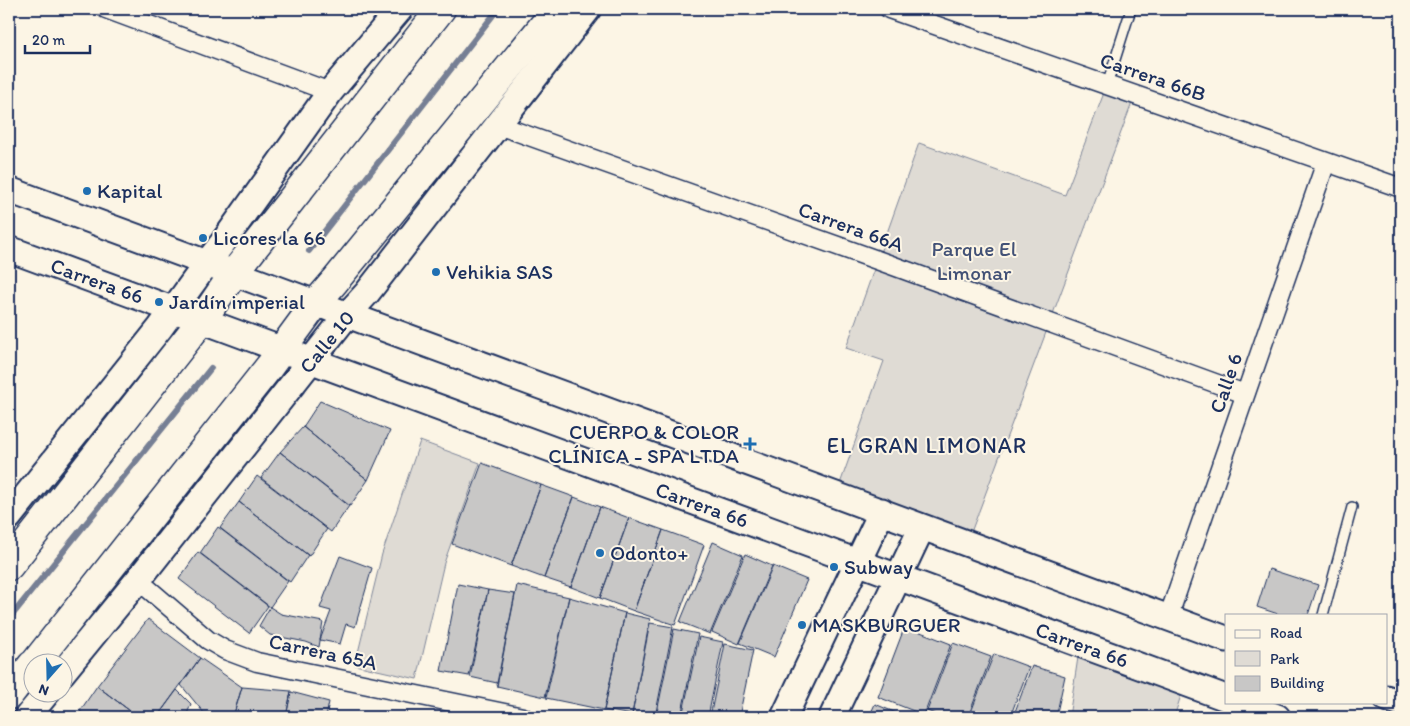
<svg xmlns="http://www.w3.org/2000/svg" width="1410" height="726" viewBox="0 0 1410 726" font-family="Itim,sans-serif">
	<rect width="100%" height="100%" fill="#fcf5e5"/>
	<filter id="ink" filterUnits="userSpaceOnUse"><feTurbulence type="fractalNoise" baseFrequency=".02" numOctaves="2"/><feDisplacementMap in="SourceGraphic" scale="10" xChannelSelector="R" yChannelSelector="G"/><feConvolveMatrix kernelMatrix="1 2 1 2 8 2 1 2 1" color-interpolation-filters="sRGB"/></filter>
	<g filter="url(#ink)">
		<path fill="#dfdbd4" stroke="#7d8599" d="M1107 85 1135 95 967 543 836 495 884 361 846 348 919 143 1065 195Z
			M420 441 480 463 444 563 417 679 355 665 382 554Z
			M1080 644 1185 683 1174 717H1069Z"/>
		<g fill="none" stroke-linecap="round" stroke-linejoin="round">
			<path stroke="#767f94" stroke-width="6" d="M309 251 498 9
				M9 619 211 368"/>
		</g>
		<path fill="#c8c7c6" stroke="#1b2f5e" d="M320 401 390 431 368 480 303 427Z
			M303 427 368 480 350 506 280 452Z
			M280 452 349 506 331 532 261 478Z
			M482 463 541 485 511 566 452 544Z
			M257 476 327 529 309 556 239 502Z
			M541 485 574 497 544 578 511 566Z
			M574 497 600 507 571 587 544 578Z
			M239 502 308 555 290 582 220 528Z
			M600 507 629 518 600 598 571 587Z
			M629 518 663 530 634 611 600 598Z
			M218 527 288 581 270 607 200 553Z
			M663 530 704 545 675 625 634 611Z
			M713 542 743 555 710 634 680 622Z
			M198 552 268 606 249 633 179 579Z
			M745 554 772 566 739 644 712 632Z
			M340 556 372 568 355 627 346 624 340 644 320 640 331 611 320 608Z
			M773 566 807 580 774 657 740 643Z
			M1269 569 1318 585 1308 615H1281L1257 607Z
			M458 584 488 590 469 676 441 671Z
			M517 585 569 597 545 697 497 686Z
			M488 590 515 594 497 683 470 677Z
			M569 597 625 613 604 710 546 698Z
			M270 607 281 614 323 622 319 647 306 642 270 635 259 626Z
			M625 613 650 619 632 715 604 710Z
			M148 619 200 658 157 717H138L97 686Z
			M650 623 673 627 655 717 632 714Z
			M905 626 951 644 924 715 878 697Z
			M674 629 698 634 681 717H656Z
			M699 637 723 642 708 717H682Z
			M953 643 991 657 968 717H943L927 711Z
			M725 644 753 650 739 717H710Z
			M994 654 1029 667 1010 717H969Z
			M200 658 242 687 233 717H223L204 713 181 685Z
			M1032 666 1065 676 1056 717H1013Z
			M97 686 138 717H88L80 711Z
			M242 687 291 691 286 717H233Z
			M177 690 191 704 187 714 191 717H165L160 713Z
			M291 692 329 702 326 717H286Z
			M875 704 906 717H869Z"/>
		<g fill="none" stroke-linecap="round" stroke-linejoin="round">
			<defs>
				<path id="lane" d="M1107 85 1131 9
					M1323 615 1352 507"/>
				<path id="street" d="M106 9 330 92
					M889 9 1401 188
					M498 125 891 265 1245 394
					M138 580 208 640 225 650 257 662 523 717
					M1168 618 1326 162"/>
				<path id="secondary" d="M9 190 1226 639
					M9 249 1226 698
					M9 517 160 328 207 263 224 241 330 92 400 9
					M62 673 138 580 347 315 367 293 588 9
					M1386 698 1401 703
					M1237 702 1277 717
					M27 717 46 694
					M784 717 882 511
					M832 717 922 527"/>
				<path id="primary" d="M9 566 188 338 202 320 234 273 441 9
					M34 664 269 367 316 303 335 281 557 9
					M9 695 32 665"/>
			</defs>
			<use href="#lane" stroke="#1b2f5e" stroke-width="12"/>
			<use href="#street" stroke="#1b2f5e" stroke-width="21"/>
			<use href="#secondary" stroke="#1b2f5e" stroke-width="29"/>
			<use href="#primary" stroke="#1b2f5e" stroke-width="31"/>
			<use href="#lane" stroke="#fcf5e5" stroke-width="9"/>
			<use href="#street" stroke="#fcf5e5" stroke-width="18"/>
			<use href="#secondary" stroke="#fcf5e5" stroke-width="25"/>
			<use href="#primary" stroke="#fcf5e5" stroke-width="28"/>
		</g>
	</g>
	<g fill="#1f6fb2" stroke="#fcf5e5" stroke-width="2">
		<circle cx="87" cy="191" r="5"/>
		<circle cx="203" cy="238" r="5"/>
		<circle cx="436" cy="272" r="5"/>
		<circle cx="159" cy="302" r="5"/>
		<path d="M747.5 436.5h5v5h5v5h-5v5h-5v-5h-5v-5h5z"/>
		<circle cx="600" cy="553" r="5"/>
		<circle cx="834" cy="567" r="5"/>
		<circle cx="802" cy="625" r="5"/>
	</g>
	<g text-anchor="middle" stroke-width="4" stroke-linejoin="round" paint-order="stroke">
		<g font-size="21" fill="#1b2f5e" stroke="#fcf5e5">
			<text transform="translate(1153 77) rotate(19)" y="7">Carrera 66B</text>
			<text transform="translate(851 227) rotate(20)" y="7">Carrera 66A</text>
			<text transform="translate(97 281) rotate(20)" y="7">Carrera 66</text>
			<text transform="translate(327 342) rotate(-51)" y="7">Calle 10</text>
			<text transform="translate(1226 383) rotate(-71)" y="7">Calle 6</text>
			<text transform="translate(702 505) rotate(20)" y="7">Carrera 66</text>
			<text transform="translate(1082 645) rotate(20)" y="7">Carrera 66</text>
			<text transform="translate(323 652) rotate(12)" y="7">Carrera 65A</text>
		</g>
		<g font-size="21" fill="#1b2f5e" stroke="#fcf5e5" text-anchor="start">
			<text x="97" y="198">Kapital</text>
			<text x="213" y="245">Licores la 66</text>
			<text x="446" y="279">Vehikia SAS</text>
			<text x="169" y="309">Jardín imperial</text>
			<text x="739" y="439" text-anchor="end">CUERPO &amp; COLOR<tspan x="739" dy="24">CLÍNICA - SPA LTDA</tspan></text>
			<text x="610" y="560">Odonto+</text>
			<text x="844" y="574">Subway</text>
			<text x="812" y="632">MASKBURGUER</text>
		</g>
		<g font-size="21" fill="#425176" stroke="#fcf5e5">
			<text x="974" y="256">Parque El<tspan x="974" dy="24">Limonar</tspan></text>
		</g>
		<g font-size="22" letter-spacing="1" fill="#1b2f5e" stroke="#fcf5e5">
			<text x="927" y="453">EL GRAN LIMONAR</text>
		</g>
	</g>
	<rect width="1410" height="726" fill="none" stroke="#fcf5e5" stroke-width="30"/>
	<rect x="15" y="15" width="1380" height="696" fill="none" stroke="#1b2f5e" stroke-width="2" filter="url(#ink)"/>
	<rect x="1225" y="614" width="162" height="90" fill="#fcf5e5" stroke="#a2a6af"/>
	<rect x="1235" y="630" width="25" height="8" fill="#fcf5e5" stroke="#a2a6af"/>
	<text x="1270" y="638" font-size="15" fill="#1b2f5e">Road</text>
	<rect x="1235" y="651" width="25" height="15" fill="#dfdbd4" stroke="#a2a6af"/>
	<text x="1270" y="664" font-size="15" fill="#1b2f5e">Park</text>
	<rect x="1235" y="676" width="25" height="15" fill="#c8c7c6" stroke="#a2a6af"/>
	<text x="1270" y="688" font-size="15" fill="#1b2f5e">Building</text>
	<g transform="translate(48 678) rotate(200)"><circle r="24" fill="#fcf5e5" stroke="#a2a6af"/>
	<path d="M0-4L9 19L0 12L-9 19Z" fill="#1f6fb2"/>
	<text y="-8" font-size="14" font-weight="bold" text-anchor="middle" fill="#1b2f5e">N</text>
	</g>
	<path d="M25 45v8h65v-8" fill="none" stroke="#1b2f5e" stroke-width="2.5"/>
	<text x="32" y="45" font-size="15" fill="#1b2f5e" stroke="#fcf5e5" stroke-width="4" paint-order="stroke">20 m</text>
</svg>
